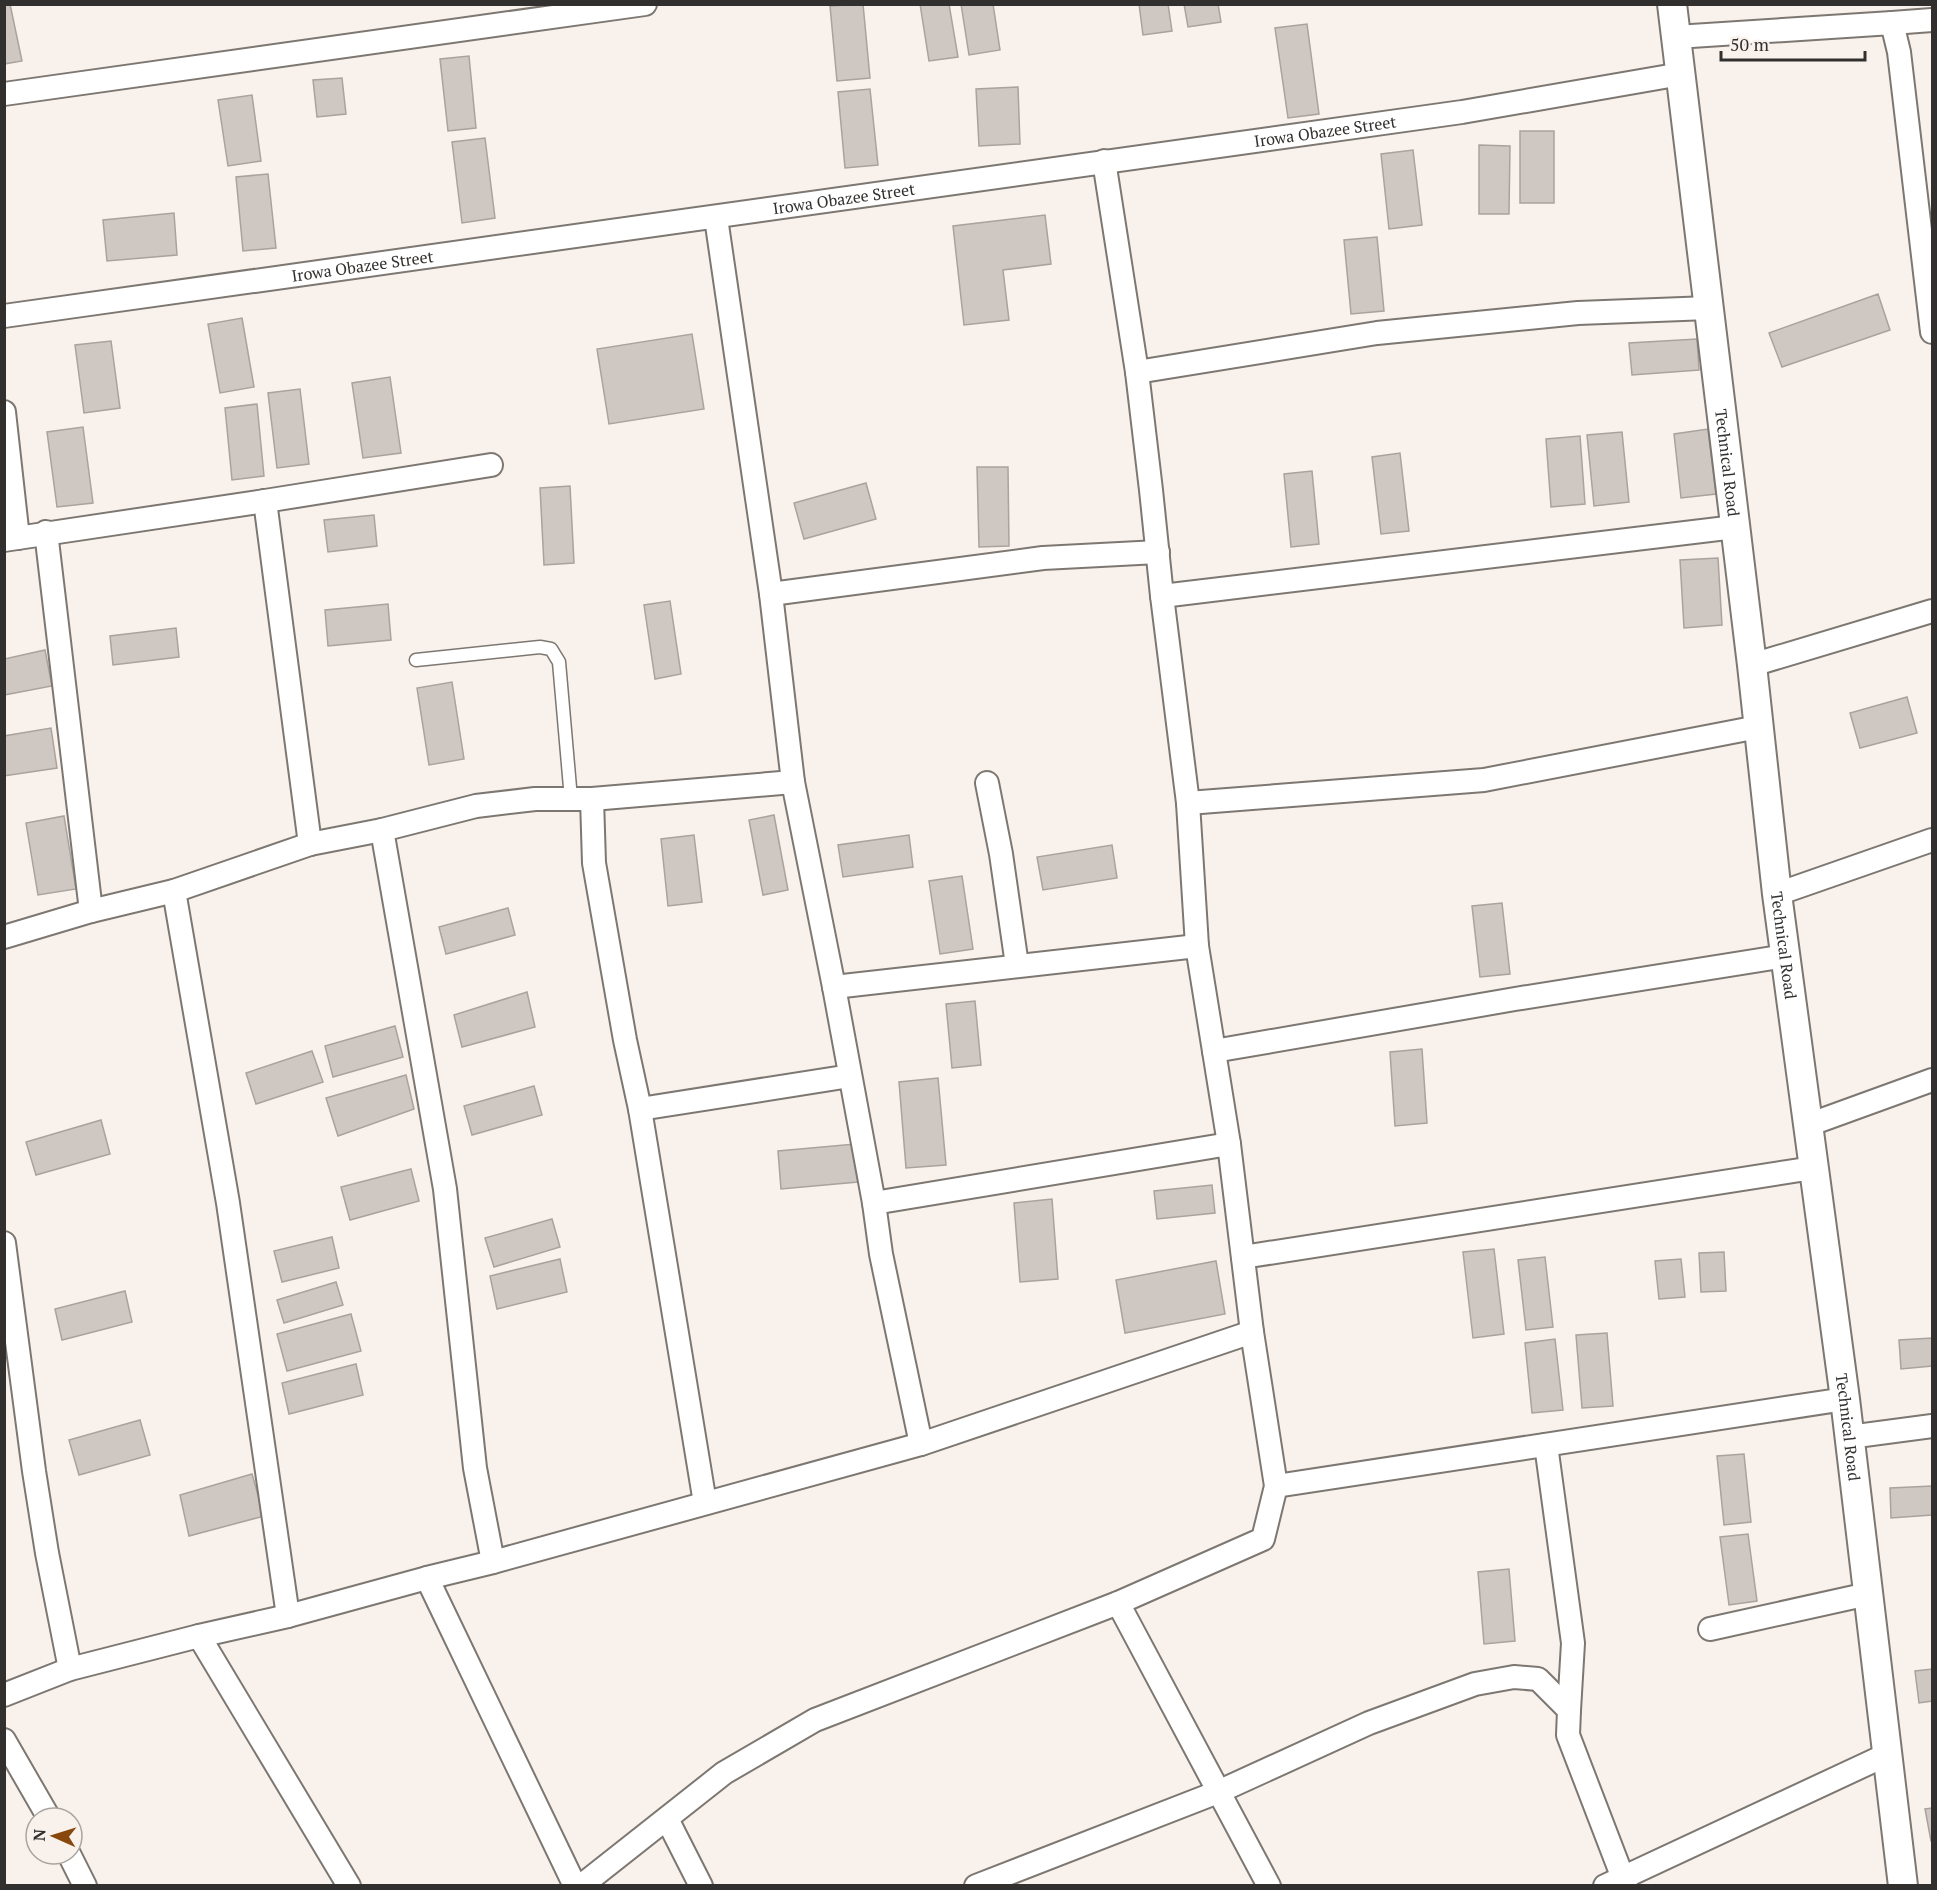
<svg xmlns="http://www.w3.org/2000/svg" width="1937" height="1890" viewBox="0 0 1937 1890" font-family="'PT Serif',serif">
	<rect width="100%" height="100%" fill="#f9f2ec"/>
	<path fill="#cec7c2" stroke="#a9a29e" stroke-width="1.5" d="M4 4H10L22 61 4 64Z
		M863 4 870 78 837 81 830 6Z
		M920 4H949L958 57 929 61Z
		M961 4H993L1000 50 969 55Z
		M1139 4H1168L1172 31 1143 35Z
		M1184 4H1218L1221 22 1188 27Z
		M1307 24 1319 114 1288 118 1275 28Z
		M469 56 476 128 448 131 440 59Z
		M342 78 346 114 317 117 313 80Z
		M1018 87 1020 144 979 146 976 89Z
		M870 89 878 165 845 168 838 92Z
		M252 95 261 161 228 166 218 100Z
		M1520 131H1554V203H1520Z
		M485 138 495 218 462 223 452 142Z
		M1479 145 1510 146 1509 214H1479Z
		M1413 150 1422 225 1389 229 1381 154Z
		M268 174 276 248 243 251 236 177Z
		M174 213 177 255 107 261 103 220Z
		M1045 215 1051 264 1003 270 1009 320 964 325 953 226Z
		M1377 237 1384 311 1351 314 1344 240Z
		M1878 294 1890 330 1782 367 1769 333Z
		M242 318 254 387 220 393 208 324Z
		M692 334 704 409 609 424 597 349Z
		M1697 339 1699 370 1632 375 1629 343Z
		M111 341 120 408 84 413 75 345Z
		M390 377 401 453 363 458 352 383Z
		M300 389 309 464 277 468 268 393Z
		M257 404 264 476 232 480 225 408Z
		M83 427 93 503 57 507 47 432Z
		M1708 429 1716 494 1681 498 1674 434Z
		M1622 432 1629 502 1594 506 1587 435Z
		M1580 436 1585 504 1551 507 1546 439Z
		M1400 453 1409 531 1381 534 1372 457Z
		M977 467H1008L1009 546 979 547Z
		M1312 471 1319 544 1291 547 1284 474Z
		M866 483 876 519 804 539 794 503Z
		M570 486 574 563 544 565 540 488Z
		M374 515 377 546 328 552 324 520Z
		M1718 558 1722 625 1684 628 1680 560Z
		M670 601 681 674 655 679 644 605Z
		M388 604 391 640 328 646 325 610Z
		M176 628 179 657 113 665 110 636Z
		M45 650 52 686 4 695V659Z
		M452 682 464 759 429 765 417 688Z
		M1907 697 1917 733 1860 748 1850 713Z
		M51 728 57 768 4 776V736Z
		M774 815 788 890 763 895 749 820Z
		M64 816 76 889 38 895 26 823Z
		M694 835 702 902 668 906 661 839Z
		M909 835 913 867 843 877 838 845Z
		M1112 845 1117 878 1043 890 1037 857Z
		M962 876 973 949 940 954 929 881Z
		M1502 903 1510 974 1480 977 1472 906Z
		M508 908 515 935 446 954 439 927Z
		M527 992 535 1027 462 1047 454 1015Z
		M975 1001 981 1065 952 1068 946 1004Z
		M395 1026 403 1057 333 1077 325 1046Z
		M1422 1049 1427 1123 1395 1126 1390 1052Z
		M312 1051 323 1082 256 1104 246 1073Z
		M406 1075 414 1109 338 1136 326 1098Z
		M938 1078 946 1165 906 1168 899 1082Z
		M534 1086 542 1115 472 1135 464 1106Z
		M101 1120 110 1154 36 1175 26 1142Z
		M855 1144 858 1182 781 1189 778 1151Z
		M411 1169 419 1201 350 1220 341 1187Z
		M1212 1185 1215 1213 1157 1219 1154 1191Z
		M1052 1199 1058 1279 1020 1282 1014 1203Z
		M552 1219 560 1247 494 1267 485 1238Z
		M332 1237 339 1268 282 1282 274 1251Z
		M1494 1249 1504 1334 1473 1338 1463 1252Z
		M1724 1252 1726 1291 1701 1292 1699 1253Z
		M1545 1257 1553 1327 1526 1330 1518 1260Z
		M560 1259 567 1292 497 1309 490 1276Z
		M1681 1259 1685 1297 1659 1299 1655 1261Z
		M1216 1261 1225 1314 1125 1333 1116 1280Z
		M336 1282 343 1305 284 1323 277 1300Z
		M125 1291 132 1322 62 1340 55 1309Z
		M351 1314 361 1351 287 1371 277 1334Z
		M1607 1333 1613 1406 1582 1408 1576 1335Z
		M1932 1338V1366L1901 1369 1899 1340Z
		M1555 1339 1563 1410 1532 1413 1525 1343Z
		M356 1364 363 1395 289 1414 282 1383Z
		M140 1420 150 1455 79 1475 69 1440Z
		M1744 1454 1751 1522 1724 1525 1717 1456Z
		M252 1474 264 1516 189 1536 180 1495Z
		M1932 1486V1515L1891 1518 1890 1488Z
		M1748 1534 1757 1601 1729 1605 1720 1537Z
		M1509 1569 1515 1641 1484 1644 1478 1572Z
		M1932 1669V1701L1919 1703 1915 1671Z
		M1932 1808V1841H1931L1925 1809Z"/>
	<g fill="none" stroke-linecap="round" stroke-linejoin="round">
		<defs>
			<path id="service" d="M416 660 540 647 551 649 559 662 571 799"/>
			<g id="minor">
				<path d="M1892 23 1932 20"/>
				<path d="M1676 37 1892 23 1899 52 1932 332"/>
				<path d="M4 94 645 4"/>
				<path d="M716 218 771 594 793 782 834 987 874 1203 881 1254 921 1444"/>
				<path id="s1" d="M4 316 1462 112 1681 74"/>
				<path d="M1137 372 1377 333 1578 313 1709 308"/>
				<path d="M4 412 18 538"/>
				<path d="M265 501 310 844"/>
				<path d="M46 532 91 911"/>
				<path d="M4 540 265 501 491 465"/>
				<path d="M771 594 1043 558 1158 552"/>
				<path d="M1162 596 1735 527"/>
				<path d="M1752 665 1932 611"/>
				<path d="M987 783 1001 854 1017 965"/>
				<path d="M592 799 594 863 625 1040 640 1109 705 1503"/>
				<path d="M1188 803 1484 780 1758 727"/>
				<path d="M382 830 445 1189 475 1468 493 1562"/>
				<path d="M174 891 228 1203 288 1616"/>
				<path d="M1777 894 1932 840"/>
				<path d="M4 937 91 911 174 891 310 844 382 830 476 806 535 799H592L793 782"/>
				<path d="M834 987 1197 946"/>
				<path d="M1214 1051 1515 999 1785 956"/>
				<path d="M640 1109 850 1076"/>
				<path d="M1808 1125 1932 1080"/>
				<path d="M874 1203 1229 1144"/>
				<path d="M4 1243 34 1471 47 1553 70 1669"/>
				<path d="M1243 1257 1813 1168"/>
				<path d="M1849 1437 1932 1426"/>
				<path d="M1546 1445 1573 1643 1569 1710"/>
				<path d="M1276 1486 1845 1399"/>
				<path d="M427 1578 575 1886"/>
				<path d="M1118 1603 1269 1886"/>
				<path d="M1710 1629 1868 1594"/>
				<path d="M199 1636 349 1886"/>
				<path d="M4 1695 70 1669 199 1636 288 1616 427 1578 493 1562 921 1444 1252 1332"/>
				<path d="M4 1740 49 1818"/>
				<path d="M667 1819 701 1886"/>
				<path d="M69 1854 85 1886"/>
				<path d="M581 1886 724 1773 815 1720 1118 1603 1263 1539 1276 1486 1252 1332 1229 1144 1197 946 1188 803 1162 596 1151 490 1137 372 1104 161"/>
				<path d="M976 1886 1218 1792 1369 1723 1475 1684 1514 1677 1538 1679 1569 1710 1568 1735 1626 1886"/>
				<path d="M1605 1886 1886 1755"/>
			</g>
			<g id="tertiary">
				<path id="s2" d="M1672 4 1752 665 1777 894 1845 1399 1903 1886"/>
			</g>
		</defs>
		<use href="#service" stroke="#7d7772" stroke-width="15"/>
		<use href="#minor" stroke="#7d7772" stroke-width="26"/>
		<use href="#tertiary" stroke="#7d7772" stroke-width="32"/>
		<use href="#service" stroke="#fff" stroke-width="12"/>
		<use href="#minor" stroke="#fff" stroke-width="22"/>
		<use href="#tertiary" stroke="#fff" stroke-width="28"/>
	</g>
	<g text-anchor="middle" stroke-width="4.5" stroke-linejoin="round" paint-order="stroke">
		<g font-size="16" fill="#32302e" stroke="#f9f2ec">
			<text dy="6" stroke="none"><textPath href="#s1" startOffset="1334">Irowa Obazee Street</textPath></text>
			<text dy="6" stroke="none"><textPath href="#s1" startOffset="848">Irowa Obazee Street</textPath></text>
			<text dy="6" stroke="none"><textPath href="#s1" startOffset="362">Irowa Obazee Street</textPath></text>
			<text dy="6" stroke="none"><textPath href="#s2" startOffset="462">Technical Road</textPath></text>
			<text dy="6" stroke="none"><textPath href="#s2" startOffset="948">Technical Road</textPath></text>
			<text dy="6" stroke="none"><textPath href="#s2" startOffset="1434">Technical Road</textPath></text>
		</g>
	</g>
	<rect width="1937" height="1890" fill="none" stroke="#32302e" stroke-width="12"/>
	<g transform="translate(54 1836) rotate(273)"><circle r="28" fill="#f9f2ec" stroke="#a9a4a0" stroke-width="1.5"/>
	<path d="M0-4.5L10 22L0 15L-10 22Z" fill="#87470d"/>
	<text y="-9" font-size="16" font-weight="bold" text-anchor="middle" fill="#32302e">N</text>
	</g>
	<path d="M1721 51v9h144v-9" fill="none" stroke="#32302e" stroke-width="3"/>
	<text x="1730" y="51" font-size="18" fill="#32302e" stroke="#f9f2ec" stroke-width="4.5" paint-order="stroke">50 m</text>
</svg>
